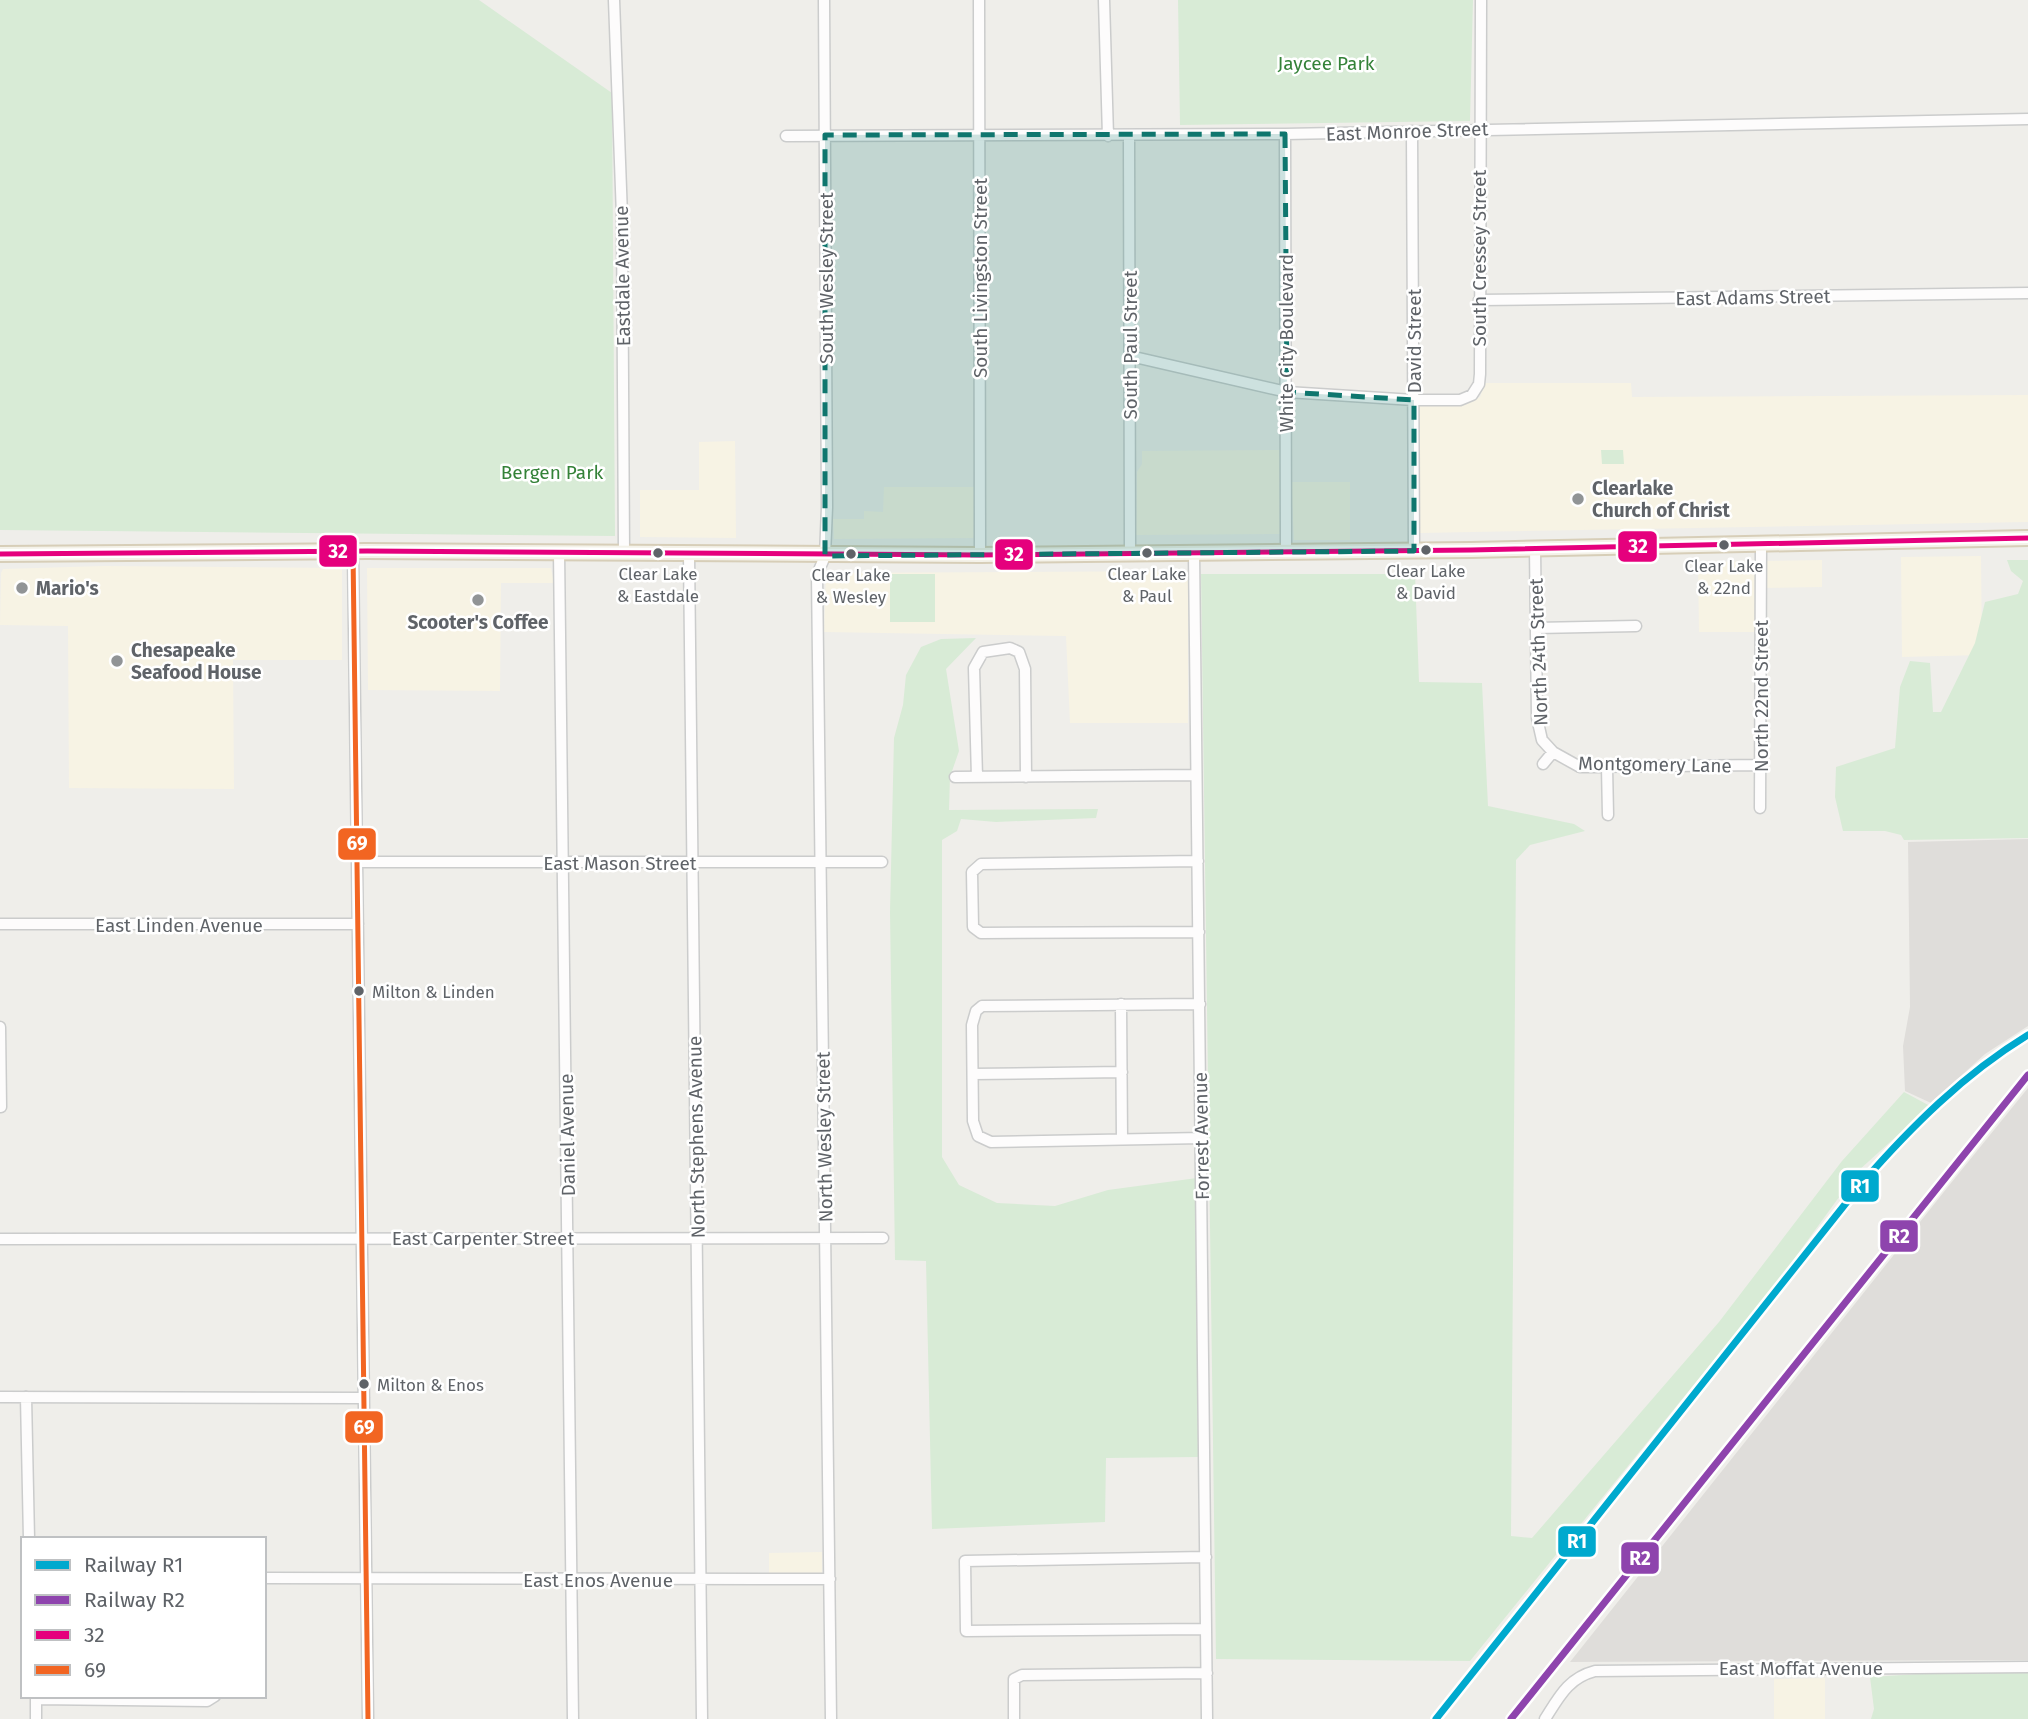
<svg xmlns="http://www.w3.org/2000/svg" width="2028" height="1719" viewBox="0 0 2028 1719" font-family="'Fira Sans',sans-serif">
	<rect width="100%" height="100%" fill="#efeeea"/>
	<path fill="#f7f3e4" d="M1485 383H1631L1632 397 2028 395V522L1420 533 1419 406 1465 405 1480 397Z
		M735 441 736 538 640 537V490H699V442Z
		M1282 450 1281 534 1136 535 1137 472 1142 464V451Z
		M1291 482H1350V540H1294Z
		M884 487H976V538L834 539 833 519H864V511L883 512Z
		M1981 556 1982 655 1902 657 1901 557Z
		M1822 560V587L1755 588V632H1699L1698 562Z
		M104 566 342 568V660H233L234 789 69 788 68 626 0 625 1 573 3 569Z
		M367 568H551L554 583H501L500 691 368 690Z
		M1188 571V723H1070L1066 636 824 632 826 573Z
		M822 1552V1573H769V1553Z
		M1825 1678V1719H1774V1679Z"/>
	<path fill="#dfddda" d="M2028 839V1026L1985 1054 1931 1103 1905 1091 1903 1046 1910 1007 1908 842Z
		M2028 1088V1660L1570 1662 1947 1188Z"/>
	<path fill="#d8ebd6" d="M0 0H479L612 93 615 536 0 530Z
		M1178 0H1473L1470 121 1180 125Z
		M1601 450H1623L1624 464H1602Z
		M2007 560H2028V838L1904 840 1901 835 1885 831H1843L1835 797 1836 767 1895 748 1900 687 1910 661 1930 663 1933 712H1941L1975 643 1985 602 2018 594 2023 581 2011 571Z
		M890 574H935V622H890Z
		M1201 574H1415L1419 682 1482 683 1488 806 1574 824 1585 831 1530 845 1516 860 1511 1536 1532 1538 1719 1322 1842 1161 1904 1092 1930 1106 1858 1171 1781 1277 1470 1661 1216 1659Z
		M976 638 946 669 959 751 950 777 949 810 1098 809 1096 818 996 822 961 819 957 831 942 840V1157L959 1185 997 1203 1055 1206 1108 1190 1197 1178 1198 1457 1106 1458 1105 1522 932 1529 926 1261 895 1260 890 912 894 738 903 705 906 675 921 647 941 639Z
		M1967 1671H2028V1719H1871L1874 1709 1870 1677Z"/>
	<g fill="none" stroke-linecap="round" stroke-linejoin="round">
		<defs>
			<path id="street" d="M614 0 622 216 624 553
				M824 0 827 507 825 556 817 575 831 1719
				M979 0 980 555
				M1104 0 1108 136
				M1412 131 1414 551
				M1285 134 1286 552
				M786 136 1285 134 2028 119
				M1129 136 1130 554
				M1479 300 2028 293
				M1130 356 1287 392 1414 400H1460L1472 395 1479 384 1480 374 1481 0
				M1535 548 1537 718 1542 740 1553 752 1580 767 1761 765
				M353 552 368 1719
				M559 552 573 1719
				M1194 553 1207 1719
				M689 555 702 1719
				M1536 628 1636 626
				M1543 764 1553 752
				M1607 767 1608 815
				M955 777 1195 775
				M977 777 974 668 983 652 1010 648 1019 652 1025 669 1026 777
				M1760 808 1761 543
				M1198 861 981 864 972 872 973 927 981 933 1199 932
				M357 862H882
				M0 924H358
				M1121 1004 1122 1139
				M1200 1004 982 1006 976 1011 972 1025 973 1121 978 1136 991 1142 1202 1138
				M0 1027 1 1107
				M973 1074 1122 1072
				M0 1239 883 1238
				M0 1397 364 1398
				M26 1397 29 1539
				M1206 1557 965 1561 966 1631 1206 1629
				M264 1578 830 1579
				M36 1696V1719
				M36 1699 207 1701 215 1696
				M1014 1719V1679L1022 1675 1207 1673
				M1545 1719C1559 1697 1568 1678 1595 1671L2028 1667"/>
			<path id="primary" d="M0 554 367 551 980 555 1471 550 2028 538"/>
		</defs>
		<use href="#street" stroke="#cbcccc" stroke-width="13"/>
		<use href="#primary" stroke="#d7ceb8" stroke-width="18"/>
		<use href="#street" stroke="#fdfcfc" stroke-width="10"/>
		<use href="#primary" stroke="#f4f2e9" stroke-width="14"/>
		<defs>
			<path id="bus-1" d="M0 554 367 551 980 555 1471 550 2028 538"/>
			<path id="bus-2" d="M353 552 368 1719"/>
		</defs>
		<use href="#bus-1" stroke="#fff" stroke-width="10"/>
		<use href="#bus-2" stroke="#fff" stroke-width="10"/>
		<use href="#bus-1" stroke="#e5007d" stroke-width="5"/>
		<use href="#bus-2" stroke="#f26522" stroke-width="5"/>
		<defs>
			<path id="rail-1" d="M1436 1719 1862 1183C1911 1127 1964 1074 2028 1035"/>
			<path id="rail-2" d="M1511 1719 2028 1075"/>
		</defs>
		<use href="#rail-1" stroke="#fff" stroke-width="12"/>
		<use href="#rail-2" stroke="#fff" stroke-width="12"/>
		<use href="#rail-1" stroke="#00a9ce" stroke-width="7"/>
		<use href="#rail-2" stroke="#8e44ad" stroke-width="7"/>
	</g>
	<path fill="#0f766e" fill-opacity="0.2" stroke="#0f766e" stroke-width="5" stroke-dasharray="14 9" stroke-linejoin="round" d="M1285 134 1287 392 1414 400V551L825 556V135Z"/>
	<g fill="#919496" stroke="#fff" stroke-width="2.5">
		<circle cx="1578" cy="499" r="7"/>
		<circle cx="22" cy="588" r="7"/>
		<circle cx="478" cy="600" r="7"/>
		<circle cx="117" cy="661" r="7"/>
	</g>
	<g fill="#5f6368" stroke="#fff" stroke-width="2.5">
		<circle cx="1724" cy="545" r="6"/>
		<circle cx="1426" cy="550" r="6"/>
		<circle cx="658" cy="553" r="6"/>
		<circle cx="1147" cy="553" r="6"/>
		<circle cx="851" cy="554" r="6"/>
		<circle cx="359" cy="991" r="6"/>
		<circle cx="364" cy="1384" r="6"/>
	</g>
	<g text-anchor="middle" stroke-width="5" stroke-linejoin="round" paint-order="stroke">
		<g font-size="17" fill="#5f6368" stroke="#fff">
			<text x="1724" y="572">Clear Lake<tspan x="1724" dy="22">&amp; 22nd</tspan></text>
			<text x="1426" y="577">Clear Lake<tspan x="1426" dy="22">&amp; David</tspan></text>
			<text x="658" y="580">Clear Lake<tspan x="658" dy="22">&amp; Eastdale</tspan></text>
			<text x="1147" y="580">Clear Lake<tspan x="1147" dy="22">&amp; Paul</tspan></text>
			<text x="851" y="581">Clear Lake<tspan x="851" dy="22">&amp; Wesley</tspan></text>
			<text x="372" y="998" text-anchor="start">Milton &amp; Linden</text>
			<text x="377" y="1391" text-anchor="start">Milton &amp; Enos</text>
		</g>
		<g font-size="19" fill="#348238" stroke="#fff">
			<text x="1326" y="70">Jaycee Park</text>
			<text x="552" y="479">Bergen Park</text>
		</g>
		<g font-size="19" fill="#5f6368" stroke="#fff">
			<text transform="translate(1407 131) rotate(-2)" y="7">East Monroe Street</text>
			<text transform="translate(1479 258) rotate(-90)" y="7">South Cressey Street</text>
			<text transform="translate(622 276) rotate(-91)" y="7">Eastdale Avenue</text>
			<text transform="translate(826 278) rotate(-90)" y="7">South Wesley Street</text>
			<text transform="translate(980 278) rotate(-90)" y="7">South Livingston Street</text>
			<text transform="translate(1753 297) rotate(-1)" y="7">East Adams Street</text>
			<text transform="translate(1414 341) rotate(-90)" y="7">David Street</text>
			<text transform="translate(1286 343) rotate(-90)" y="7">White City Boulevard</text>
			<text transform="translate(1130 345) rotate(-90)" y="7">South Paul Street</text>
			<text transform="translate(1538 652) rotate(-92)" y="7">North 24th Street</text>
			<text transform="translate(1761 696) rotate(-90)" y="7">North 22nd Street</text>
			<text transform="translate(1655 764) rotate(1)" y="7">Montgomery Lane</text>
			<text x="620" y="870">East Mason Street</text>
			<text x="179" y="932">East Linden Avenue</text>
			<text transform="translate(567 1135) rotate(-91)" y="7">Daniel Avenue</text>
			<text transform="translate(1201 1136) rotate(-91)" y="7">Forrest Avenue</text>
			<text transform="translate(696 1137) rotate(-91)" y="7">North Stephens Avenue</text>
			<text transform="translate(824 1137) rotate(-91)" y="7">North Wesley Street</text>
			<text x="483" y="1245">East Carpenter Street</text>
			<text x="598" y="1587">East Enos Avenue</text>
			<text x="1801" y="1675">East Moffat Avenue</text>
		</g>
		<g font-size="19" font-weight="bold" fill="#5f6368" stroke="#fff" text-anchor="start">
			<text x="1592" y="495">Clearlake<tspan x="1592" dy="22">Church of Christ</tspan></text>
			<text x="36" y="595">Mario's</text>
			<text x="478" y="629" text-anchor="middle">Scooter's Coffee</text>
			<text x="131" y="657">Chesapeake<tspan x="131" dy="22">Seafood House</tspan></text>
		</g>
	</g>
	<g stroke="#fff" stroke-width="2.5">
		<rect x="1617" y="530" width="41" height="33" rx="7" fill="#e5007d"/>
		<rect x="318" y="534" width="40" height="34" rx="7" fill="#e5007d"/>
		<rect x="994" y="538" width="40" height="33" rx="7" fill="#e5007d"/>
		<rect x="337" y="827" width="40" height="34" rx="7" fill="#f26522"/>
		<rect x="1840" y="1169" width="40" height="34" rx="7" fill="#00a9ce"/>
		<rect x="1879" y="1219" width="40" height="34" rx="7" fill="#8e44ad"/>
		<rect x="344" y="1410" width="40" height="34" rx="7" fill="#f26522"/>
		<rect x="1557" y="1525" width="40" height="33" rx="7" fill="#00a9ce"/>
		<rect x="1620" y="1541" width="40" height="34" rx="7" fill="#8e44ad"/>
	</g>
	<g font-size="19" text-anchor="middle" font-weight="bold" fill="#fff">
		<text x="1638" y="553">32</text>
		<text x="338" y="558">32</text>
		<text x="1014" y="561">32</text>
		<text x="357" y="850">69</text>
		<text x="1860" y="1193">R1</text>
		<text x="1899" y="1243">R2</text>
		<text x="364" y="1434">69</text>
		<text x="1577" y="1548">R1</text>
		<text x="1640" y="1565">R2</text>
	</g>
	<rect x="21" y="1537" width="245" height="161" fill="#ffffff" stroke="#bfc1c3" stroke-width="2"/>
	<rect x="35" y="1560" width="35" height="10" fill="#00a9ce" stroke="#bfc1c3" stroke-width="2"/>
	<text x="84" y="1572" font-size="21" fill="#5f6368">Railway R1</text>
	<rect x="35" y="1595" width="35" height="10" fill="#8e44ad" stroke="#bfc1c3" stroke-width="2"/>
	<text x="84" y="1607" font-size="21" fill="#5f6368">Railway R2</text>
	<rect x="35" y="1630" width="35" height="10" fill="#e5007d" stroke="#bfc1c3" stroke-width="2"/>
	<text x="84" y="1642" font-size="21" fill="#5f6368">32</text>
	<rect x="35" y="1665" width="35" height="10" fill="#f26522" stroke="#bfc1c3" stroke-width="2"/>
	<text x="84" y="1677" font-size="21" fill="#5f6368">69</text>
</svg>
